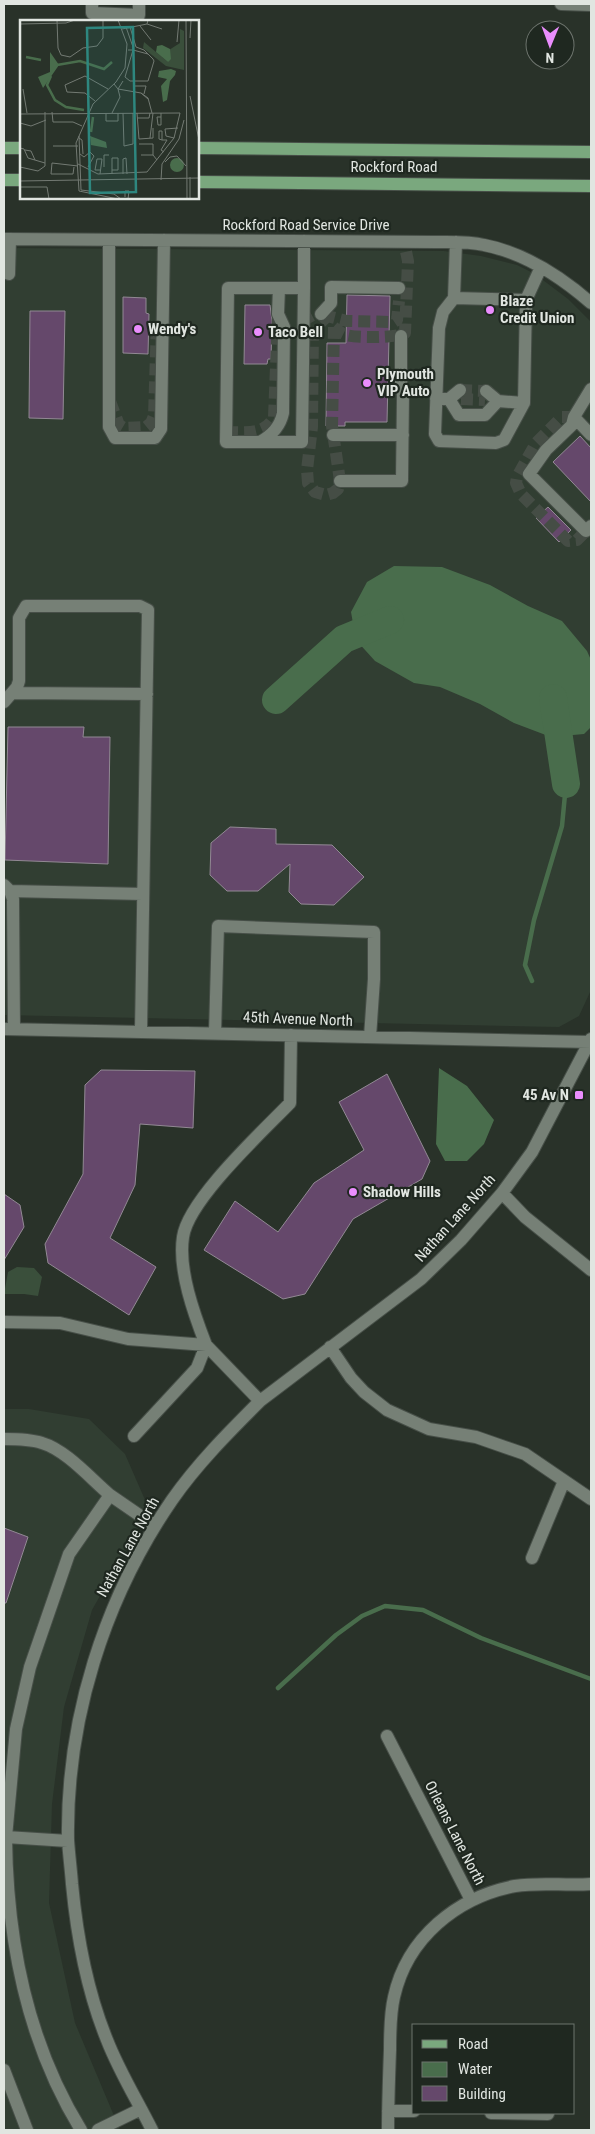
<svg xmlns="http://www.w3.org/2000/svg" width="595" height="2134" viewBox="0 0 595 2134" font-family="'Roboto Condensed',sans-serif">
	<rect width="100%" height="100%" fill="#293229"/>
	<path fill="#313e32" d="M4 248 444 251 481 256 517 265 535 274 568 299 591 322V990L579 1016 559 1027 4 1015Z
		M4 1409H29L89 1419 125 1454 149 1509 92 1610 64 1707 52 1804 49 1903 75 2023 120 2130H4Z"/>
	<path fill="#3a4f3b" d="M17 1267 34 1268 42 1277 38 1296 24 1294H4L8 1272Z"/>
	<path fill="#496d4c" d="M394 566 442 567 490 585 528 606 562 621 587 651 591 660V727L584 734 551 737 514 723 480 704 440 687 414 683 375 661 356 640 351 612 367 582Z
		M439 1068 467 1086 494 1120 484 1144 467 1161H445L436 1144Z"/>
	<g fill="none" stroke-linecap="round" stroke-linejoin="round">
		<path stroke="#496d4c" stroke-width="4.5" d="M532 981 525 965 534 920 562 826 566 784
			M278 1688 336 1635 362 1616 385 1606 423 1610 481 1638 591 1679"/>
		<path stroke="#496d4c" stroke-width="28" d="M553 698 566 784
			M276 700 344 639 390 620"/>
	</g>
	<path fill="#65486b" stroke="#928994" d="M347 295 390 296 387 422H345V426H326L327 343H346Z
		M123 297 146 298V313L149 314 148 354 123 353Z
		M245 305H270L272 321 271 359H268L267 364H244Z
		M30 311H65L63 419 29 418Z
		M580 436 591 448V502L553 462Z
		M548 507 571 530 559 542 536 518Z
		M8 727H84L83 737H110L108 864 5 860Z
		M230 827 276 829V844L332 845 364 877 334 905 301 904 289 892 290 864 258 891H227L210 875 211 843Z
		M101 1070 195 1071 193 1128 140 1124 135 1185 110 1238 156 1267 129 1315 48 1263 45 1244 83 1174 85 1085Z
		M387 1074 430 1161 422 1179 353 1219 305 1294 283 1299 204 1250 235 1201 278 1232 314 1183 364 1150 339 1102Z
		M4 1194 20 1205 24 1227 4 1260Z
		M4 1528 28 1537 6 1603H4Z"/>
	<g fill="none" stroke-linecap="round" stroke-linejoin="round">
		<path stroke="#454d45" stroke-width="12" stroke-dasharray="12 6" stroke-linecap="butt" d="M304 313 313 330 312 427 307 470 308 483 315 492 326 495 333 493 338 489 340 481 332 426 334 327
			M321 314C328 322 336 331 346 335 355 338 398 338 405 333L408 261 404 242
			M323 315 347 321 394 322 397 320 399 301
			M460 390 486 391
			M461 399 485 400
			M110 401 119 425 124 428 146 427 151 423 154 416 157 321
			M574 417H562L536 443 517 477 516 483 521 494 568 541 577 540 586 531
			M226 432C244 432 265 436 274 417L278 314"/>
		<defs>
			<path id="minor" d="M92 4V13L139 15V4
				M561 4 591 5
				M4 239 434 242C450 242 468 241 484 245 525 253 560 276 591 303
				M109 240V427L115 438H155L161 429 164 240
				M4 272 9 274 10 239
				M304 288 302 442H226L228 288H304V241
				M454 298 526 300 524 403 504 440 496 443 439 441 435 434 439 328 443 312 454 298 456 242
				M526 300 541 267
				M321 314 331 303V287L399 288
				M591 389 574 417 572 425 546 450 529 474 586 531 591 526
				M486 391 498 401
				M436 399H449L459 415H485L498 401 524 403
				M449 399 460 390
				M574 417 591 435
				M333 435H403
				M260 442C272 435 280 427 283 413L284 327 278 314 279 288
				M340 481H402L403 394 401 386V336
				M12 693 147 694
				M4 702 17 687 19 681V618L26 606H140L148 610 141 1031
				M4 885 10 891 13 899 14 1029
				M10 891 143 894
				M4 1029 591 1042
				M215 1033 218 926 374 932V979L370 1037
				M502 1193 525 1217 591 1270
				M4 1322 60 1323 128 1339 206 1345 260 1401
				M330 1347 351 1378 364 1392 387 1410 429 1429 476 1437 525 1454 591 1499
				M134 1436 197 1368 206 1345C194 1314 178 1270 183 1237 188 1200 263 1131 290 1103L291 1035
				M4 1439C16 1439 30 1439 42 1443 66 1450 91 1479 110 1495L69 1554 30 1667 16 1729 6 1837H4
				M110 1495 155 1526
				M532 1558 564 1481
				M387 1736 471 1900
				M68 1841 6 1837C7 1939 27 2042 81 2130
				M4 2070 27 2130
				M388 2111H414
				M491 2113 548 2114
				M98 2130 141 2109
				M152 2130C137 2100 119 2071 107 2040 87 1991 77 1937 72 1884 71 1870 69 1855 68 1840 66 1720 104 1599 172 1500 197 1464 229 1432 260 1401L421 1279 461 1240 502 1193 532 1152 591 1039
				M388 2130C388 2104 389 2077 390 2050 390 2033 390 2014 394 1997 407 1938 457 1897 515 1886 540 1882 566 1886 591 1884"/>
			<path id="major" d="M4 148H21
				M198 148 591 152
				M4 180H21
				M198 182 591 186"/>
		</defs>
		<use href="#minor" stroke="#474f48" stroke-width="14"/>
		<use href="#major" stroke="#474f48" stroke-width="14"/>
		<use href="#minor" stroke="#768076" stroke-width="12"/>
		<use href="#major" stroke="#7aa87e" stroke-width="12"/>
	</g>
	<g fill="#ea8dfd" stroke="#1f2820" stroke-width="2">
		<circle cx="490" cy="310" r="5"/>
		<circle cx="138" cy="329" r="5"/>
		<circle cx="258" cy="332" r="5"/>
		<circle cx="367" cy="383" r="5"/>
		<rect x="574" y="1090" width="10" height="10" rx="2.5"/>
		<circle cx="353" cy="1192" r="5"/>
	</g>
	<g text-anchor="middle" stroke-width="4.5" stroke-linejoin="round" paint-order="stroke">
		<g font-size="15" fill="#e1e6e1" stroke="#1f2820">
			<text x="394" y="172">Rockford Road</text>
			<text x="306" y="230">Rockford Road Service Drive</text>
			<text transform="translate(298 1019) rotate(2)" y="5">45th Avenue North</text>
			<text transform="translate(455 1218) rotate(-48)" y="5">Nathan Lane North</text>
			<text transform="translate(128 1547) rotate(-61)" y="5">Nathan Lane North</text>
			<text transform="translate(455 1833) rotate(63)" y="5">Orleans Lane North</text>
		</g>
		<g font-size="15" font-weight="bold" fill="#e1e6e1" stroke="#1f2820" text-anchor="start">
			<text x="500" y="306">Blaze<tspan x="500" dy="17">Credit Union</tspan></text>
			<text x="148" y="334">Wendy's</text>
			<text x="268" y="337">Taco Bell</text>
			<text x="377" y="379">Plymouth<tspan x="377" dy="17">VIP Auto</tspan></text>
			<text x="569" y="1100" text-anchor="end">45 Av N</text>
			<text x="363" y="1197">Shadow Hills</text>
		</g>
	</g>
	<g transform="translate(20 20)">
		<rect width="179" height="179" fill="#293229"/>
		<path d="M160 9 164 11V50L146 46 123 28 124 22 148 42 149 30 160 23Z" fill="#3a4f3b"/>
		<path d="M142 25 150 29 151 39 148 42 136 32 137 26ZM30 32 39 45 23 68 18 57 30 52ZM151 49 156 51 155 55 150 61 147 80 143 82 141 66 147 59 138 57 139 51ZM70 116 86 122 87 128 71 125ZM150 145a7 7 0 1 1 14 0a7 7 0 1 1-14 0Z" fill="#496d4c"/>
		<path fill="none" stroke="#496d4c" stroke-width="2.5" d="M6 37 21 40M37 45 60 41 84 49 92 42M31 56 27 65 35 80 46 87 64 90M71 112 73 97"/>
		<path fill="none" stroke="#737a73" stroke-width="1" d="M37 0 38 28 41 35 50 37 63 28 77 26M98 0 107 24 105 48 96 62 73 84 56 123 59 171 98 179M166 0 167 179M0 4 46 3 55 0M127 4 142 9M120 6 131 20M106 7 113 27V30H108M110 7 116 27 124 30 133 39 134 41 128 61H110L105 57 113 30 128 34M102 9 127 4 128 0M170 18 171 0M157 22 159 0M77 26 83 18V0M94 64 98 69 121 73M3 69 7 93M114 70V66H126L124 74M170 76 179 120M128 79 121 73 128 78 132 93M75 81 65 73 47 72 45 65 65 56 88 69M32 92 33 102H53L62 106M86 93V101H98V93M92 93 100 77 98 69 103 61M103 93 104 126 113 124V93M117 93 119 119 133 118V108M141 93V105H138L137 97H141M0 94 160 93 154 118 127 152 78 154 58 144M117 98H129L130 93M0 103 11 106 26 100M59 116 61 170 94 174 101 179M59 118 62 120 63 134M130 118 133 93M154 118 146 116 145 109 158 108M142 120 139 119V111H142V120H147L141 130 144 132M119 124H133V135M33 126H58M0 128 4 129 8 138 25 143M5 130 11 131 15 140M60 134 64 137 70 132 74 136 68 147M121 135H133L137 140M145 142 150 137 157 136 166 146M0 147 18 151 25 146V92M84 147V135H89M92 150V138H98V150H92V154M31 154 32 143 58 146M31 154H53L54 147M80 154 82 139H77L75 150H80M103 154V139L106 138 107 154M170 157V179M141 160 142 144 159 119 164 100M0 161 179 158M0 167H27L29 179M105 177V171H109L108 179M52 179H80"/>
		<path fill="#2e877f" fill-opacity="0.15" stroke="#2e877f" stroke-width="2.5" d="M113 7 116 172 70 173 67 8Z"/>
		<rect width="179" height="179" fill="none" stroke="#e1e6e1" stroke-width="2.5"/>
	</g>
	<rect width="595" height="2134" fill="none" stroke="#e1e6e1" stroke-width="10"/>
	<rect x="412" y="2024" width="162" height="90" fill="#1f2820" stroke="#6d746d"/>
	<rect x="422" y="2040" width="25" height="8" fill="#7aa87e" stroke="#6d746d"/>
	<text x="458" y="2049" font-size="15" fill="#e1e6e1">Road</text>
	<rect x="422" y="2062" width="25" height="15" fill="#496d4c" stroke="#6d746d"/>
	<text x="458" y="2074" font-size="15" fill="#e1e6e1">Water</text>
	<rect x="422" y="2086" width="25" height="15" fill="#65486b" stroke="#6d746d"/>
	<text x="458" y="2099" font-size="15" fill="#e1e6e1">Building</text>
	<g transform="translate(550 45) rotate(181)"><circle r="24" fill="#1f2820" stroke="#6d746d"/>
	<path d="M0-4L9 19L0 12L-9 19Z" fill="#ea8dfd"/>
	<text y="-8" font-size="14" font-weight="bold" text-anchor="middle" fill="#e1e6e1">N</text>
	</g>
</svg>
